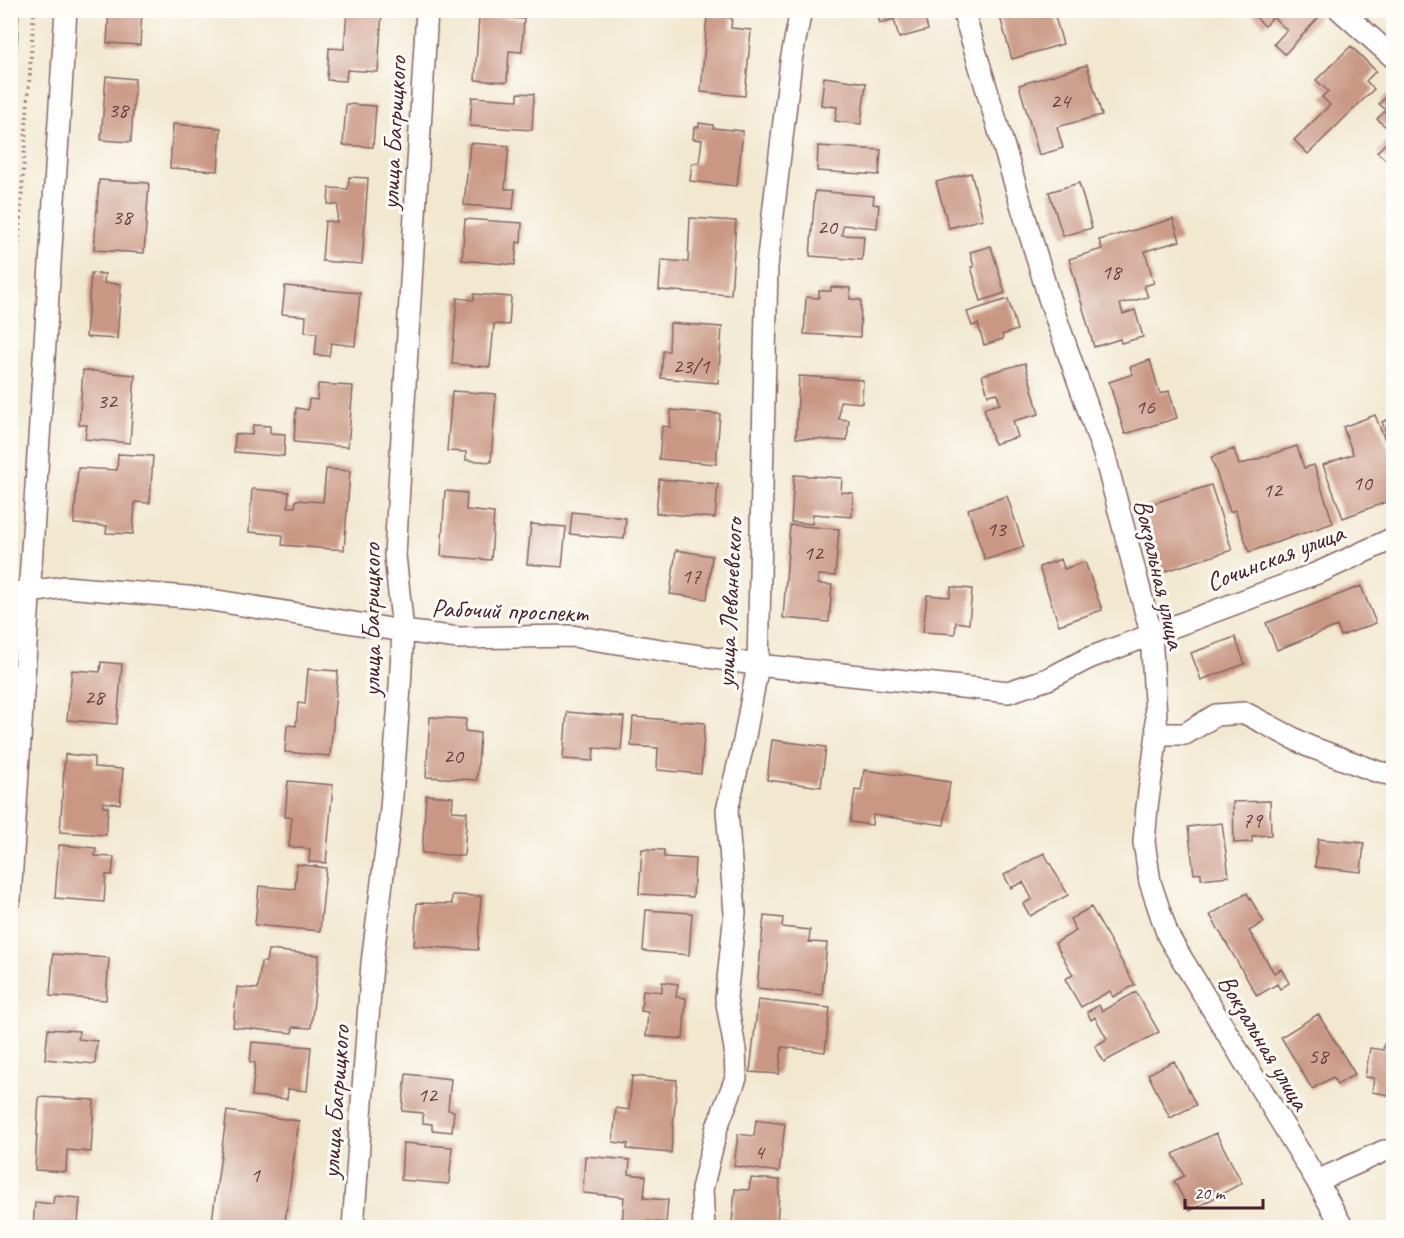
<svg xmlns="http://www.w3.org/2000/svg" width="1404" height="1238" viewBox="0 0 1404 1238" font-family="Caveat,sans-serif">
	<rect width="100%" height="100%" fill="#fdfcf7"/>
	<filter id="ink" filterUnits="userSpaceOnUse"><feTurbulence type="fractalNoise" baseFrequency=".0167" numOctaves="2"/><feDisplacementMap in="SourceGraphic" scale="12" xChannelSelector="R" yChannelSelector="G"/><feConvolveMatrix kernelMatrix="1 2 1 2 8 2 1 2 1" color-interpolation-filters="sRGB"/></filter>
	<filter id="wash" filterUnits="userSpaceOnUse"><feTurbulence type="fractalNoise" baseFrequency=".008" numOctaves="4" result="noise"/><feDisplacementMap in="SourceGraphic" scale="24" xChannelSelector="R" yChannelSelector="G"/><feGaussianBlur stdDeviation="1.35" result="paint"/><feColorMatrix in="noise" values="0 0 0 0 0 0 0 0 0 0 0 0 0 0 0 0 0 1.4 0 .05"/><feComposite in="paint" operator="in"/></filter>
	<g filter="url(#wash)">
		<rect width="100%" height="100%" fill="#f2e8d0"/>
		<g id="blocks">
			<path fill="#c99783" d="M10 10H19L17 49H10Z
				M109 10H142L140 45 107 43Z
				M347 10H382L378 72 347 70 346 81 327 80 329 48 344 49Z
				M876 10H923L928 30 899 38 894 19 880 23Z
				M998 10H1053L1063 44 1012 59Z
				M1256 10H1312L1319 17 1285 54 1274 44 1287 30 1273 17 1265 26 1252 14Z
				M707 15 732 18 731 28 751 30 745 96 701 92Z
				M479 16 524 19 522 52 509 51 507 82 475 80Z
				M1351 46 1376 71 1366 81 1374 89 1308 154 1294 140 1330 105 1322 97 1328 91 1316 80Z
				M1087 65 1102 115 1057 127 1063 148 1039 155 1019 85Z
				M106 76 135 79 131 142 101 140Z
				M824 77 866 83 861 124 835 121 837 107 821 105Z
				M1394 89V134L1377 119 1386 110 1379 104Z
				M518 93 534 94 532 130 470 126 472 97 518 100Z
				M346 104 376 106 373 147 343 145Z
				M699 123 713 125V128L743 131 737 186 690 181 692 163H699L702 140 693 139 694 127H699Z
				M173 124 221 128 218 171 170 168Z
				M1394 135V167L1377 152Z
				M470 143 509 146 505 189H515L513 209 464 205Z
				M818 146 881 150 879 175 817 171Z
				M971 173 983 219 949 228 936 182Z
				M349 177 368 178 362 264 322 261 325 221 337 222 338 205 328 204 329 188 348 189Z
				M99 180 149 183 144 253 94 250Z
				M1079 183 1092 228 1063 236 1049 192Z
				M815 191 874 196 873 204 879 205 877 228 843 225 842 235 864 236 862 260 810 256Z
				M690 218 736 221 731 295 659 290 661 260 688 262Z
				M465 219 522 223 521 243 517 242 515 265 462 260Z
				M1173 219 1180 241 1145 251 1154 283 1144 286 1148 297 1120 304 1123 314 1135 310 1143 337 1121 343 1120 339 1094 347 1069 259 1102 249 1099 240Z
				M991 246 1005 293 981 301 971 267H974L970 252Z
				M91 273 105 274 104 283 121 284 117 339 86 337Z
				M285 286 360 293 355 346 331 343 329 356 315 355 317 333 305 332 306 316 282 314Z
				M831 287 850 288V299L861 300 860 337 804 334 806 297 819 298V291H831Z
				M474 294 511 297 509 325 494 324 490 367 452 364 457 298 474 300Z
				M1008 299 1017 330 1002 335 1003 339 984 345 978 324 972 326 967 312Z
				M670 323 722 327 718 383 661 378 663 351H669Z
				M1150 360 1160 394 1169 391 1177 418 1125 434 1109 382 1133 374 1130 367Z
				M1025 363 1039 414 1013 421 1018 437 994 444 984 408 1000 404 997 393 988 395 982 375Z
				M83 370 135 375 130 443 85 439 87 425H79Z
				M799 376 863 380 862 403 840 401 839 419 849 420 847 441 796 438Z
				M318 384 353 386 348 447 294 442 296 408 308 410 309 399 317 400Z
				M452 391 496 394 491 462 466 460V452L447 451Z
				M671 410 720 414 716 464 659 459 662 426 670 427Z
				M1375 415 1394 462V499L1343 518 1323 465 1353 454 1343 427Z
				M1394 417V449H1393L1382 422Z
				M253 425 270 426V433L285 434 284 456 234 452 235 434 252 435Z
				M1297 446 1304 468 1314 465 1333 523 1249 552 1235 510 1230 512 1211 457 1234 449 1239 465Z
				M118 454 153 456 150 503 135 502 133 534 106 533 107 526 74 524 78 468 117 470Z
				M326 469 350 471 344 550 282 545 283 535 249 532 252 489 289 492 288 507H295L296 500 323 502Z
				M794 475 842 478 841 492 853 493 852 517 813 514 812 524 791 522Z
				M659 479 718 484 715 518 656 513Z
				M1211 485 1232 550 1163 572 1142 507Z
				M445 491 467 493 466 510 494 513 491 560 441 556Z
				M1007 496 1024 547 985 560 968 509Z
				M572 512 626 518 624 539 570 534Z
				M531 524 566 527 562 567 527 564Z
				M790 525 839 529 835 576 818 575V584L832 585 829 622 783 618Z
				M676 550 712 556 707 599 670 594Z
				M1061 559 1064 569 1085 562 1102 610 1059 625 1039 567Z
				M1361 586 1376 623 1341 636 1337 626 1277 650 1266 623Z
				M951 587 972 589 969 624 956 622 955 634 923 632 927 595 950 597Z
				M1235 637 1245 664 1201 680 1191 653Z
				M101 662 122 664 117 724 67 720 72 670 100 672Z
				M308 669 338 671 330 756 285 752 287 725 296 726 298 703 305 704Z
				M567 712 624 717 621 750 594 748 593 761 563 759Z
				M430 717 466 719 465 731 480 733 477 780 426 777Z
				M633 717 705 723 701 774 657 770 658 748 631 746Z
				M772 740 826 747 821 787 767 780Z
				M65 754 94 757V767L123 769 120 804 103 802V807H108L106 835 60 832Z
				M864 770 950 782 944 825 873 815 872 825 850 822 855 790 861 791Z
				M288 781 333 785 326 863 309 862 310 849 289 847 292 817H285Z
				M426 795 453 797 452 811 467 812 464 856 422 853Z
				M1270 801 1271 835 1252 836V842L1234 843 1233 802Z
				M1222 823 1229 876 1201 879V873L1194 874 1188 827Z
				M1318 839 1364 843 1361 872 1315 867Z
				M59 845 96 848 95 856 114 857 112 875H106L104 902 55 898Z
				M642 849 664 850V857L695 859 693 897 639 894Z
				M1044 853 1068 895 1030 916 1023 904 1032 899 1023 882 1011 888 1004 875Z
				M297 864 326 868 320 931 255 925 259 886 295 889Z
				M1247 893 1264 922 1249 931 1274 973 1281 969 1289 983 1280 989 1277 984 1257 996 1210 915Z
				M452 895 481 896 478 950 414 946 417 903 452 904Z
				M1091 907 1135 985 1113 997 1110 991 1081 1007 1065 979 1073 975 1055 943 1076 931 1070 919Z
				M646 910 692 913 689 955 643 951Z
				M764 916 783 918 782 927 810 930 809 942 827 943 822 995 757 988Z
				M268 950 319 955 311 1028 293 1027 292 1033 233 1027 237 987 258 989 261 962H266Z
				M53 954 109 958 106 1000 50 996Z
				M662 982 678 984 676 997 686 998 683 1039 646 1036 648 1012 641 1011 643 990 662 992Z
				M1136 992 1159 1032 1104 1062 1095 1046 1107 1039 1095 1017 1091 1020 1087 1012 1099 1005 1102 1011Z
				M758 1000 830 1008 825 1052 782 1047 779 1074 750 1072Z
				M1318 1014 1355 1074 1337 1085 1333 1077 1312 1089 1281 1037Z
				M48 1029 79 1031 78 1039 97 1041 95 1064 45 1059Z
				M252 1042 311 1047 307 1091 288 1089 287 1099 252 1096 255 1063 250 1062Z
				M1384 1044 1394 1045V1096L1372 1092 1374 1078 1365 1077 1370 1048 1383 1050Z
				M1174 1061 1196 1105 1170 1118 1148 1074Z
				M406 1074 451 1079 448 1110 454 1111 452 1132 432 1130V1124L423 1123V1113L402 1111Z
				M632 1076 677 1080 671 1153 627 1149 628 1144 613 1142 616 1108 629 1110Z
				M39 1097 94 1100 91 1152 67 1150 66 1172 35 1170Z
				M227 1111 299 1121 284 1228H211Z
				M756 1120 785 1124 779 1172 734 1166 738 1134 754 1136Z
				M1216 1133 1242 1183 1190 1211 1174 1181 1184 1176 1173 1154Z
				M403 1143 452 1147 449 1184 401 1180Z
				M585 1156 630 1160 629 1174 646 1176 644 1198 668 1200 666 1223 647 1221 646 1227 622 1225 624 1197 583 1193Z
				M751 1178 780 1180 777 1224 787 1225V1228H758V1225L732 1223 735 1189 749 1190Z
				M54 1196 80 1198 78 1224 89 1225 88 1228H33L35 1202 53 1204Z"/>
		</g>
	</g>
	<g filter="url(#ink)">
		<use href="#blocks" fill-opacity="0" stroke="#856565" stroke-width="1.5"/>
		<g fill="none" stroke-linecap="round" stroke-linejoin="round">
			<defs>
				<path id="minor" d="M963 10 1049 298 1105 457 1151 633 1157 734 1147 807 1144 842 1150 882 1168 936 1317 1181 1343 1228
					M1340 10 1394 58
					M10 592H29L65 587 199 598 403 631 459 638 572 636 758 665 1008 692 1048 679 1089 658 1320 572 1394 538
					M1157 734H1185L1216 715 1245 713 1308 746 1378 772 1394 775
					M10 899 66 10
					M1317 1181 1384 1151H1394
					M353 1228 372 963 391 809 400 687 403 631 395 555 427 10
					M704 1228 702 1189 717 1127 736 1078 735 1049 726 998 735 913 727 810 744 741 758 665 767 266 791 61 801 10"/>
			</defs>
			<use href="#minor" stroke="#856565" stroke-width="24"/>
			<path stroke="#856565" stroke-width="4" stroke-dasharray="1.5 4.5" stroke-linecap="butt" d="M10 369 34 10"/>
			<use href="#minor" stroke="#fff" stroke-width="21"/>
		</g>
	</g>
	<g text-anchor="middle" stroke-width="6" stroke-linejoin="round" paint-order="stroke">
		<g font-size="22" fill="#6a3d41">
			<text x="1060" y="108">24</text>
			<text x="118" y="117">38</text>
			<text x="122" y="224">38</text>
			<text x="827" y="234">20</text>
			<text x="1111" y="279">18</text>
			<text x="691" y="373">23/1</text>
			<text x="107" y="408">32</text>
			<text x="1145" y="414">16</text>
			<text x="1362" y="490">10</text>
			<text x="1272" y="497">12</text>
			<text x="996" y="536">13</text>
			<text x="813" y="560">12</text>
			<text x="691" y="583">17</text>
			<text x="94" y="704">28</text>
			<text x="453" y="763">20</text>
			<text x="1252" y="827">79</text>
			<text x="1318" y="1063">58</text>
			<text x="427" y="1102">12</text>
			<text x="759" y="1159">4</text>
			<text x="255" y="1182">1</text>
		</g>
		<g font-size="26" fill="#4a1f2b" stroke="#fdfcf7">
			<text transform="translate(393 133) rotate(-87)" y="9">улица Багрицкого</text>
			<text transform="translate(1275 557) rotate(-21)" y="9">Сочинская улица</text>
			<text transform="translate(1160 574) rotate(77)" y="9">Вокзальная улица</text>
			<text transform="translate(729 603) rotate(-87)" y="9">улица Леваневского</text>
			<text transform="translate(510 610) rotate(2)" y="9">Рабочий проспект</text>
			<text transform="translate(371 620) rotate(-90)" y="9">улица Багрицкого</text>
			<text transform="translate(1264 1042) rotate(59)" y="9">Вокзальная улица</text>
			<text transform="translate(335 1102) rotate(-86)" y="9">улица Багрицкого</text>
		</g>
	</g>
	<rect width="1404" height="1238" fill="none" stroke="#fdfcf7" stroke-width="36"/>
	<path d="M1185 1199v9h78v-9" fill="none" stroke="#4a1f2b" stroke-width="3"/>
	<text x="1194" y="1199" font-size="18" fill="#4a1f2b" stroke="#fdfcf7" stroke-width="4.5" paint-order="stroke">20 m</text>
</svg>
